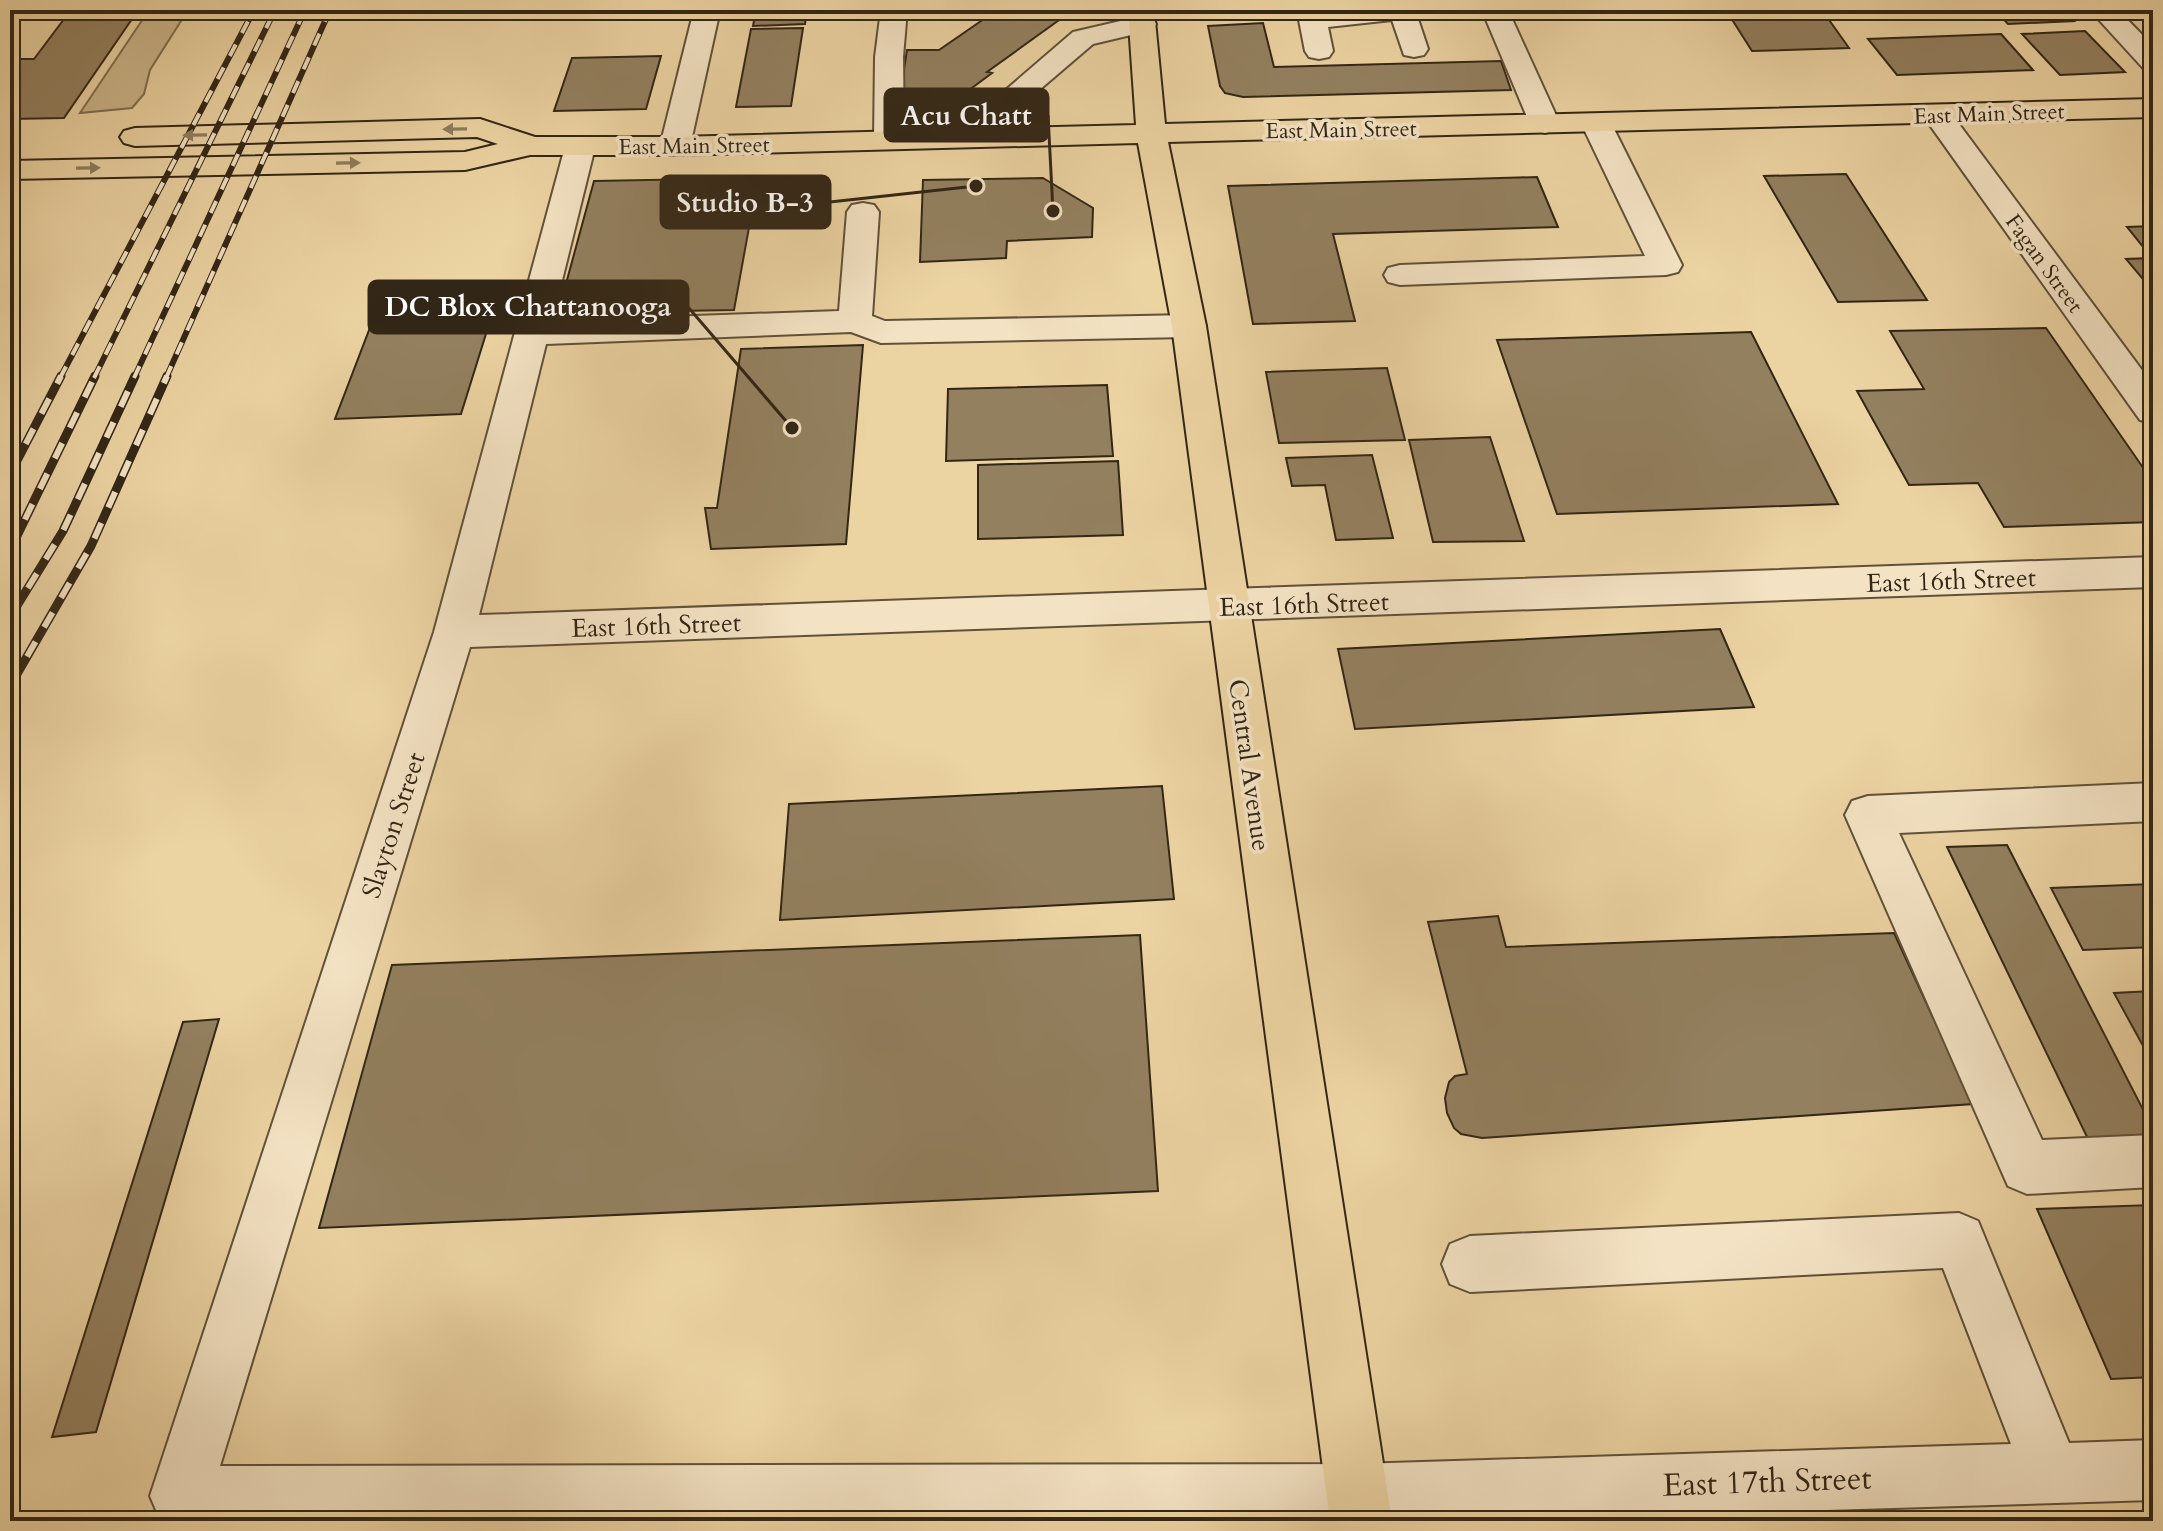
<svg xmlns="http://www.w3.org/2000/svg" width="2163" height="1531" viewBox="0 0 2163 1531" font-family="Cardo,serif">
	<rect width="100%" height="100%" fill="#ecd3a2"/>
	<filter id="stains"><feTurbulence type="fractalNoise" baseFrequency=".0025" numOctaves="4"/><feColorMatrix values="0 0 0 0 .2 0 0 0 0 .09 0 0 0 0 .02 0 0 0 .5 -.17"/></filter>
	<radialGradient id="worn" r=".72"><stop offset=".6" stop-color="#630" stop-opacity="0"/><stop offset="1" stop-color="#630" stop-opacity=".3"/></radialGradient>
	<path fill="#ccb68a" stroke="#7f6e50" stroke-width="2" d="M149 10H188L150 70 144 94 132 108 80 113Z"/>
	<path fill="#93805f" stroke="#322616" stroke-width="2" d="M10 10H132L126 19H132L64 118 10 119V65L14 59H34L64 19 10 20Z
		M756 10H807L805 24 753 26Z
		M997 10H1073L987 72 992 73 957 99 937 98 939 107 898 108 907 50H939Z
		M1726 10H1822L1849 48 1752 51Z
		M1995 10H2063L2074 21 2008 24Z
		M1263 23 1274 67 1501 61 1511 90 1243 97 1225 93 1220 86 1208 26Z
		M803 28 791 106 736 107 751 29Z
		M2085 31 2125 72 2060 75 2022 34Z
		M2001 34 2033 70 1897 75 1868 39Z
		M661 56 646 109 554 111 572 58Z
		M1846 174 1927 300 1838 302 1764 176Z
		M1537 177 1558 227 1333 234 1355 321 1253 324 1228 186Z
		M758 178 734 310 558 313 594 181Z
		M1043 178 1093 208 1092 237 1007 241 1006 258 920 262 923 180Z
		M2153 226V291L2126 259 2152 258 2127 227Z
		M490 321 461 414 335 419 371 325Z
		M2046 328 2153 482V522L2004 527 1978 483 1909 485 1857 391 1924 389 1890 331Z
		M1751 332 1838 504 1557 514 1497 340Z
		M863 345 846 544 711 549 705 508H717L741 349Z
		M1387 368 1405 440 1279 443 1266 372Z
		M1107 385 1113 456 946 461 948 389Z
		M1490 437 1524 541 1433 542 1409 440Z
		M1372 455 1393 538 1336 540 1325 485 1292 486 1286 458Z
		M1118 461 1123 535 978 539V465Z
		M1720 629 1754 707 1355 729 1338 649Z
		M1162 786 1174 899 780 920 789 804Z
		M2007 845 2153 1129V1135L2088 1139 1947 847Z
		M2153 884V947L2083 950 2051 888Z
		M1498 916 1506 947 1894 933 1973 1104 1482 1138 1461 1134 1454 1128 1447 1113 1445 1098 1449 1082 1455 1076 1467 1074 1428 922Z
		M1140 935 1158 1191 319 1228 392 965Z
		M2153 991V1064L2114 993Z
		M219 1019 96 1432 52 1437 183 1022Z
		M2153 1205V1377L2111 1379 2037 1209Z"/>
	<g fill="none" stroke-linecap="round" stroke-linejoin="round">
		<defs>
			<path id="minor" d="M694 10H720L690 146 686 152 675 155 664 152 660 146Z
				M881 10H907L903 57 904 139 900 145 889 148 878 145 874 139 875 57Z
				M1331 10H1415L1428 49 1424 55 1414 57 1404 55 1392 20 1328 27 1333 51 1329 57 1319 59 1309 57 1305 51 1299 20 1303 14Z
				M1482 10H1508L1560 124 1555 130 1545 133 1535 130 1530 124Z
				M2090 10H2118L2153 46V70L2143 68Z
				M1142 16 1152 18 1156 24 1152 30 1093 44 976 144 965 147 954 144 950 138 1073 32Z
				M1937 105 1947 108 2153 385V423L2140 420 1922 114 1927 108Z
				M1596 114 1606 117 1611 123 1682 265 1678 272 1666 275 1400 285 1388 282 1384 275 1388 268 1400 265 1645 256 1581 123 1586 117Z
				M580 138 591 141 595 147 552 321 839 311 847 212 852 205 863 203 874 205 879 212 872 316 885 321 1189 315 1201 318 1206 326 1201 334 1189 337 881 343 851 332 546 344 479 615 2153 557V587L470 647 220 1466 1358 1464 2011 1444 1943 1268 1470 1292 1450 1284 1442 1264 1450 1244 1470 1236 1959 1213 1978 1221 2069 1443 2153 1440V1500L1464 1521H167L159 1517 150 1496 434 632 565 147 569 141Z
				M2153 783V821L1899 833 2042 1140 2153 1135V1187L2027 1194 2008 1186 1845 815 1852 801 1868 796Z"/>
			<path id="major" d="M1128 10H1154L1165 124 2153 99V117L1168 142 1206 326 1392 1521H1330L1172 326 1138 143 675 155H530L465 170 10 179V161L465 152 498 144 477 137 135 146 124 143 120 137 124 131 135 128 480 119 535 137H675L1136 125Z"/>
		</defs>
		<use href="#minor" stroke="#605139" stroke-width="4"/>
		<use href="#major" stroke="#322616" stroke-width="4"/>
		<use href="#minor" fill="#f3e2c3" fill-rule="evenodd"/>
		<use href="#major" fill="#ecd3a2" fill-rule="evenodd"/>
		<defs>
			<path id="rail-far1" d="M60 378 254 10
				M94 378 275 10
				M134 378 305 10
				M166 378 330 10"/>
			<path id="rail" d="M10 474 61 376
				M10 550 95 376
				M10 617 63 531 135 376
				M10 686 91 546 167 376"/>
		</defs>
		<use href="#rail-far1" stroke="#322616" stroke-width="6"/>
		<use href="#rail" stroke="#322616" stroke-width="9"/>
		<use href="#rail-far1" stroke="#f3e2c3" stroke-width="4" stroke-dasharray="13" stroke-linecap="butt"/>
		<use href="#rail" stroke="#f3e2c3" stroke-width="6" stroke-dasharray="17" stroke-linecap="butt"/>
	</g>
	<defs><path id="oneway-solid" d="M-6-.8H1V-3.2L6.5 0L1 3.2V.8H-6Z" transform="scale(2)"/></defs>
	<g fill="#8f7c5c">
		<use href="#oneway-solid" transform="translate(455 129) rotate(179)"/>
		<use href="#oneway-solid" transform="translate(195 135) rotate(179)"/>
		<use href="#oneway-solid" transform="translate(348 163) rotate(-1)"/>
		<use href="#oneway-solid" transform="translate(88 168) rotate(-1)"/>
	</g>
	<g text-anchor="middle" stroke-width="7" stroke-linejoin="round" paint-order="stroke">
		<g font-size="22" fill="#322616" stroke="#f3e2c3">
			<text transform="translate(1989 113) rotate(-2)" y="8">East Main Street</text>
			<text transform="translate(1341 129) rotate(-1)" y="8">East Main Street</text>
			<text transform="translate(694 145) rotate(-1)" y="8">East Main Street</text>
			<text transform="translate(2045 263) rotate(54)" y="8">Fagan Street</text>
		</g>
		<g font-size="26" fill="#322616" stroke="#f3e2c3">
			<text transform="translate(1951 580) rotate(-2)" y="9">East 16th Street</text>
			<text transform="translate(1304 604) rotate(-2)" y="9">East 16th Street</text>
			<text transform="translate(656 625) rotate(-2)" y="9">East 16th Street</text>
			<text transform="translate(1250 765) rotate(82)" y="9">Central Avenue</text>
			<text transform="translate(393 825) rotate(-72)" y="9">Slayton Street</text>
		</g>
		<g font-size="32" fill="#322616" stroke="#f3e2c3">
			<text transform="translate(1767 1481) rotate(-2)" y="11">East 17th Street</text>
		</g>
	</g>
	<path fill="none" stroke="#322616" stroke-width="3" d="M1053 211L1048 115M976 186L830 202M792 428L688 307"/>
	<g fill="#322616" stroke="#f3e2c3" stroke-width="3">
		<circle cx="1053" cy="211" r="8"/>
		<circle cx="976" cy="186" r="8"/>
		<circle cx="792" cy="428" r="8"/>
	</g>
	<g fill="#322616" stroke="#322616" stroke-width="3">
		<rect x="885" y="89" width="163" height="52" rx="8"/>
		<rect x="661" y="176" width="169" height="52" rx="8"/>
		<rect x="369" y="281" width="319" height="52" rx="8"/>
	</g>
	<g font-size="28" text-anchor="middle" font-weight="bold" fill="#fff">
		<text x="966" y="125">Acu Chatt</text>
		<text x="745" y="212">Studio B-3</text>
		<text x="528" y="316">DC Blox Chattanooga</text>
	</g>
	<rect width="2163" height="1531" fill="none" stroke="#ecd3a2" stroke-width="40"/>
	<rect x="12" y="12" width="2139" height="1507" fill="none" stroke="#322616" stroke-width="4"/>
	<rect x="20" y="20" width="2123" height="1491" fill="none" stroke="#322616" stroke-width="2"/>
	<rect width="100%" height="100%" filter="url(#stains)"/>
	<rect width="100%" height="100%" fill="url(#worn)"/>
</svg>
